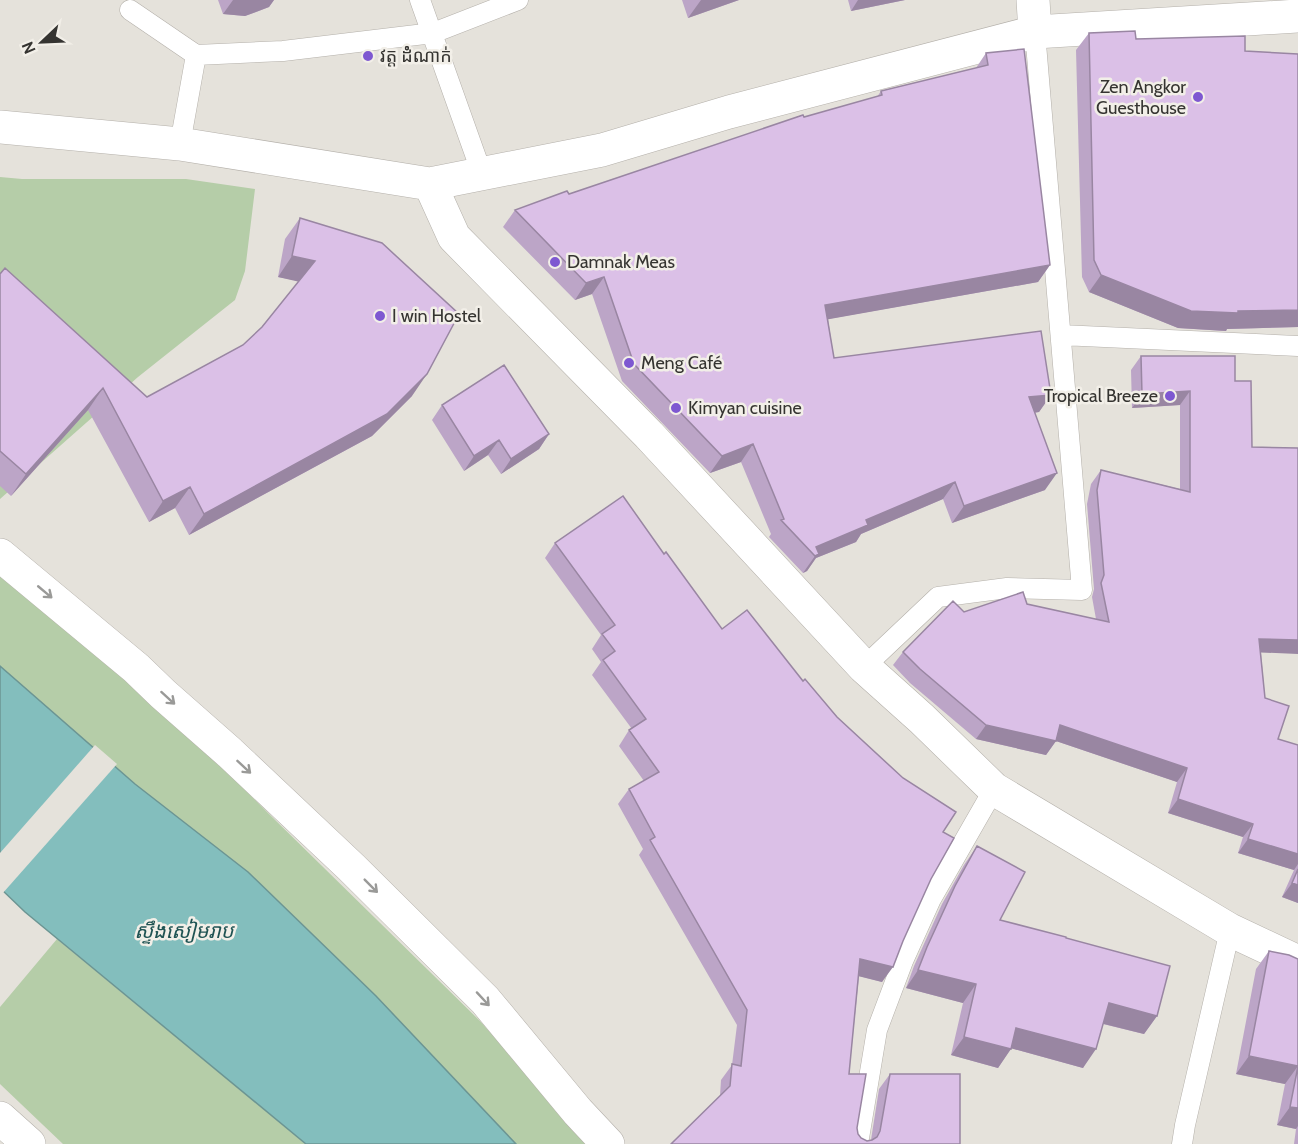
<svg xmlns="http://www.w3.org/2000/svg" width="1298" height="1144" viewBox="0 0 1298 1144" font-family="Cabin,'Noto Sans Khmer',sans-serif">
	<rect width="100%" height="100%" fill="#e5e2db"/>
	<path fill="#b5cda8" d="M0 177 22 179H186L255 189 245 271 235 300 138 377 0 499Z
		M0 571 125 667 268 813 480 1021 589 1144H516L376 996 248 872 135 784 0 666Z
		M57 939 306 1144H63L0 1084V1007Z"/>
	<path fill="#83bebd" stroke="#6c9593" stroke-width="1.5" d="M0 666 135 784 248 872 376 996 516 1144H306L25 912 0 888Z"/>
	<path fill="#e5e2db" d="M95 745 117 764 2 894 0 892V853Z"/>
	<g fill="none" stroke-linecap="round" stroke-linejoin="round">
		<defs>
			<path id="service" d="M420 0 482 174
				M130 10 196 55
				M180 144 196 55 283 51 433 33 518 0
				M1061 335 1298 346
				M864 667 938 597 1007 588 1082 590 1035 32
				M858 1144 877 1030 903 961 931 899 994 789
				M1182 1144 1185 1125 1230 930"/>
			<path id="minor" d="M1033 0 1035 32
				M0 127 180 144 430 184 602 150 729 112 1035 32 1298 16
				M430 184 454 237 649 435 864 667 922 719 994 789 1230 930 1298 962
				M0 555 136 668 163 694 230 753 351 867 485 1000 578 1112 608 1144"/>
			<path id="secondary" d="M0 1118 29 1144"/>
		</defs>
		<use href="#service" stroke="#b4b0aa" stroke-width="21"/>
		<use href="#minor" stroke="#b4b0aa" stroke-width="34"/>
		<use href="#secondary" stroke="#b4b0aa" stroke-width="34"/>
		<use href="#service" stroke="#fff" stroke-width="20"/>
		<use href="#minor" stroke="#fff" stroke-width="33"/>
		<use href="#secondary" stroke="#fff" stroke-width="33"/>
	</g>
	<path fill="#bca5c7" d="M218 0H274L269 7 245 16 223 14Z
		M682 0H739L688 18Z
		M848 0H905L851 11Z
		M1089 33 1245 51 1298 54V327L1227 329 1226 331 1178 328 1089 292 1082 277 1076 50Z
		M986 53 1050 265 1038 282 828 319 834 358 1051 395 1039 412 1035 413 1045 490 952 523 943 499 861 534 856 542 816 558 807 571 803 573 769 537 771 534 741 462 710 473 622 381 592 294 575 300 503 227 515 210 569 194 804 117 877 97 881 91 976 68Z
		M300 218 412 396 372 436 189 535 175 508 149 522 88 410 11 496 0 486V274L147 397 243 345 262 327 299 281 278 277 285 239Z
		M1141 356 1235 381 1252 447 1261 653 1265 698 1278 739 1298 745V903L1282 897 1294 870 1238 853 1243 837 1168 813 1177 782 1056 741 1046 755 976 739 910 683 893 665 903 652 964 612 1027 604 1096 619 1092 597 1094 589 1087 504 1091 484 1101 470 1180 489V405L1132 408 1131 370Z
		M442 405 549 434 539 449 501 474 488 455 464 471 432 420Z
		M555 543 664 554 722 629 803 681 837 717 943 832 931 879 882 982 859 976 849 1074 858 1134 861 1138 867 1141 871 1140 879 1089 890 1074 960 1144H671L720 1096 721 1080 732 1065 737 1025 639 855 643 849 618 804 629 789 644 781 619 746 629 730 632 729 592 675 601 662 592 649 601 635 545 558Z
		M977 846 1000 920 1066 938 1157 1016 1144 1034 1103 1024 1083 1068 1011 1048 998 1068 951 1055 963 1003 906 988 914 966 942 904 964 865Z
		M1269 951 1298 959V1144H1294L1296 1129 1277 1125 1285 1084 1236 1074 1256 969Z"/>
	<path fill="#9986a2" d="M233 0H274L269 7 245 16 223 14Z
		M701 0H739L688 18Z
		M858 0H905L851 11Z
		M292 256 315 261 300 282 278 277Z
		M1050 265 1038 282 813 322 825 305Z
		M1101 275 1238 311 1298 310V327L1227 329 1226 331 1178 328 1089 292Z
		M604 277 592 294 575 300 586 283Z
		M427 374 412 396 372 436 189 535 204 514Z
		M103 388 88 410 11 496 26 474Z
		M1190 391 1180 405 1132 408 1142 394Z
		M1051 395 1039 412 1017 414 1029 397Z
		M549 434 539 449 501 474 511 459Z
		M499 440 488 455 464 471 474 456Z
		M753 444 741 462 710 473 722 456Z
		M1057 473 1045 490 952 523 964 506Z
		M955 482 943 499 861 534 856 542 816 558 807 571 803 573 815 556 816 547 866 520Z
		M190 487 175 508 149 522 163 501Z
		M1259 639 1298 640V654L1249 652Z
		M986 725 1056 741 1046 755 976 739Z
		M1060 725 1187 768 1177 782 1050 739Z
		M1178 799 1253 824 1243 837 1168 813Z
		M1248 839 1298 854V864L1294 870 1238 853Z
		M1292 883 1298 885V903L1282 897Z
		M860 959 893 967 882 982 850 974Z
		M918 970 976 984 963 1003 906 988Z
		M1109 1003 1157 1016 1144 1034 1096 1022Z
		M1016 1028 1096 1049 1083 1068 1003 1046Z
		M964 1037 1011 1049 998 1068 951 1055Z
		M1249 1056 1298 1066 1285 1084 1236 1074Z
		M1290 1107 1298 1108V1126L1296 1129 1277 1125Z"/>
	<path fill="#dbc0e7" stroke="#9986a2" stroke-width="1.5" d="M1135 31 1136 39 1245 36V51L1298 54V310L1238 311V313L1191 311 1101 275 1094 260 1089 33Z
		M1024 49 1050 265 825 305 834 358 1041 331 1051 395 1029 397 1057 473 964 506 955 482 866 520 868 525 816 547 819 554 815 556 781 520 784 519 753 444 722 456 634 364 604 277 586 283 515 210 567 191 569 194 803 115 804 117 882 95 881 91 988 65 986 53Z
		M300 218 382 243 459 314 427 374 387 414 204 514 190 487 163 501 103 388 26 474 0 451V274L5 268 147 397 243 345 262 327 315 261 292 256Z
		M1141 356H1235V381H1251L1252 447 1298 448V640L1259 639 1265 698 1289 706 1278 739 1298 745V854L1248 839 1253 824 1178 799 1187 768 1060 725 1056 741 986 725 920 669 903 652 953 601 964 612 1023 592 1027 604 1109 622 1101 583 1104 575 1097 490 1101 470 1190 492V391L1142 394Z
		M504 365 549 434 511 459 499 440 474 456 442 405Z
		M623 496 664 554 666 552 722 629 747 610 803 681 805 679 837 717 903 778 956 812 943 832 954 838 931 879 903 941 893 967 860 959 849 1074H866L857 1128 858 1134 861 1138 867 1141 872 1140 877 1137 880 1131 890 1074H960V1144H671L730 1086 732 1064 741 1066 747 1010 650 840 655 837 629 789 659 772 629 730 646 719 603 660 615 651 602 634 615 625 555 543Z
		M977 846 1025 872 1000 920 1066 937V938L1170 966 1157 1016 1109 1003 1096 1049 1016 1028 1011 1049 964 1037 976 984 918 970 927 947 955 886Z
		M1298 869V885L1292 883Z
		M1269 951 1289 955 1298 959V1108L1290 1107 1298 1066 1249 1056Z"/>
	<defs><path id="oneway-shaft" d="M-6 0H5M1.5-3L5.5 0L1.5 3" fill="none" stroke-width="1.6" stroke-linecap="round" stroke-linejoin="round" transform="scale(1.5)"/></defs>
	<g stroke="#9a9a98">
		<use href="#oneway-shaft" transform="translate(45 592) rotate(40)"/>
		<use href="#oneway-shaft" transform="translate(168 698) rotate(42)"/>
		<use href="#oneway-shaft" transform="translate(244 767) rotate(43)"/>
		<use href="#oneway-shaft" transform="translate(371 886) rotate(45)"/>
		<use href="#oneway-shaft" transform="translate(483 999) rotate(47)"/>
	</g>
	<g fill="#7e58d1" stroke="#f2efe8" stroke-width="2">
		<circle cx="368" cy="56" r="6"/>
		<circle cx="1198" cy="97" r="6"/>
		<circle cx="555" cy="262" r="6"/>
		<circle cx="380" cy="316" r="6"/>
		<circle cx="629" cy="363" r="6"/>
		<circle cx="1170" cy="396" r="6"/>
		<circle cx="676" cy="408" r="6"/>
	</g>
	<g text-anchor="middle" stroke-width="5" stroke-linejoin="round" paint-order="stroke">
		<g font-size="18" fill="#353431" stroke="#f2efe8" text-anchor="start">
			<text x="380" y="62">វត្ត ដំំណាក់</text>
			<text x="1186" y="93" text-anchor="end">Zen Angkor<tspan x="1186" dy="21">Guesthouse</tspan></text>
			<text x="567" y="268">Damnak Meas</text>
			<text x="392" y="322">I win Hostel</text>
			<text x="641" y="369">Meng Café</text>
			<text x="1158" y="402" text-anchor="end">Tropical Breeze</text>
			<text x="688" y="414">Kimyan cuisine</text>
		</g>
		<g font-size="20" font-style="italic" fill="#1f5353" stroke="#f2efe8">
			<text x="184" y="938">ស្ទឹងសៀមរាប</text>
		</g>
	</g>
	<g transform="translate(42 42) rotate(247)" stroke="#f2efe8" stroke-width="4.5" paint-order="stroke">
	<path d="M0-4.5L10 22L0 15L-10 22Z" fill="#353431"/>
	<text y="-9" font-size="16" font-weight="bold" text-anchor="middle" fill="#353431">N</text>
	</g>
</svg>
